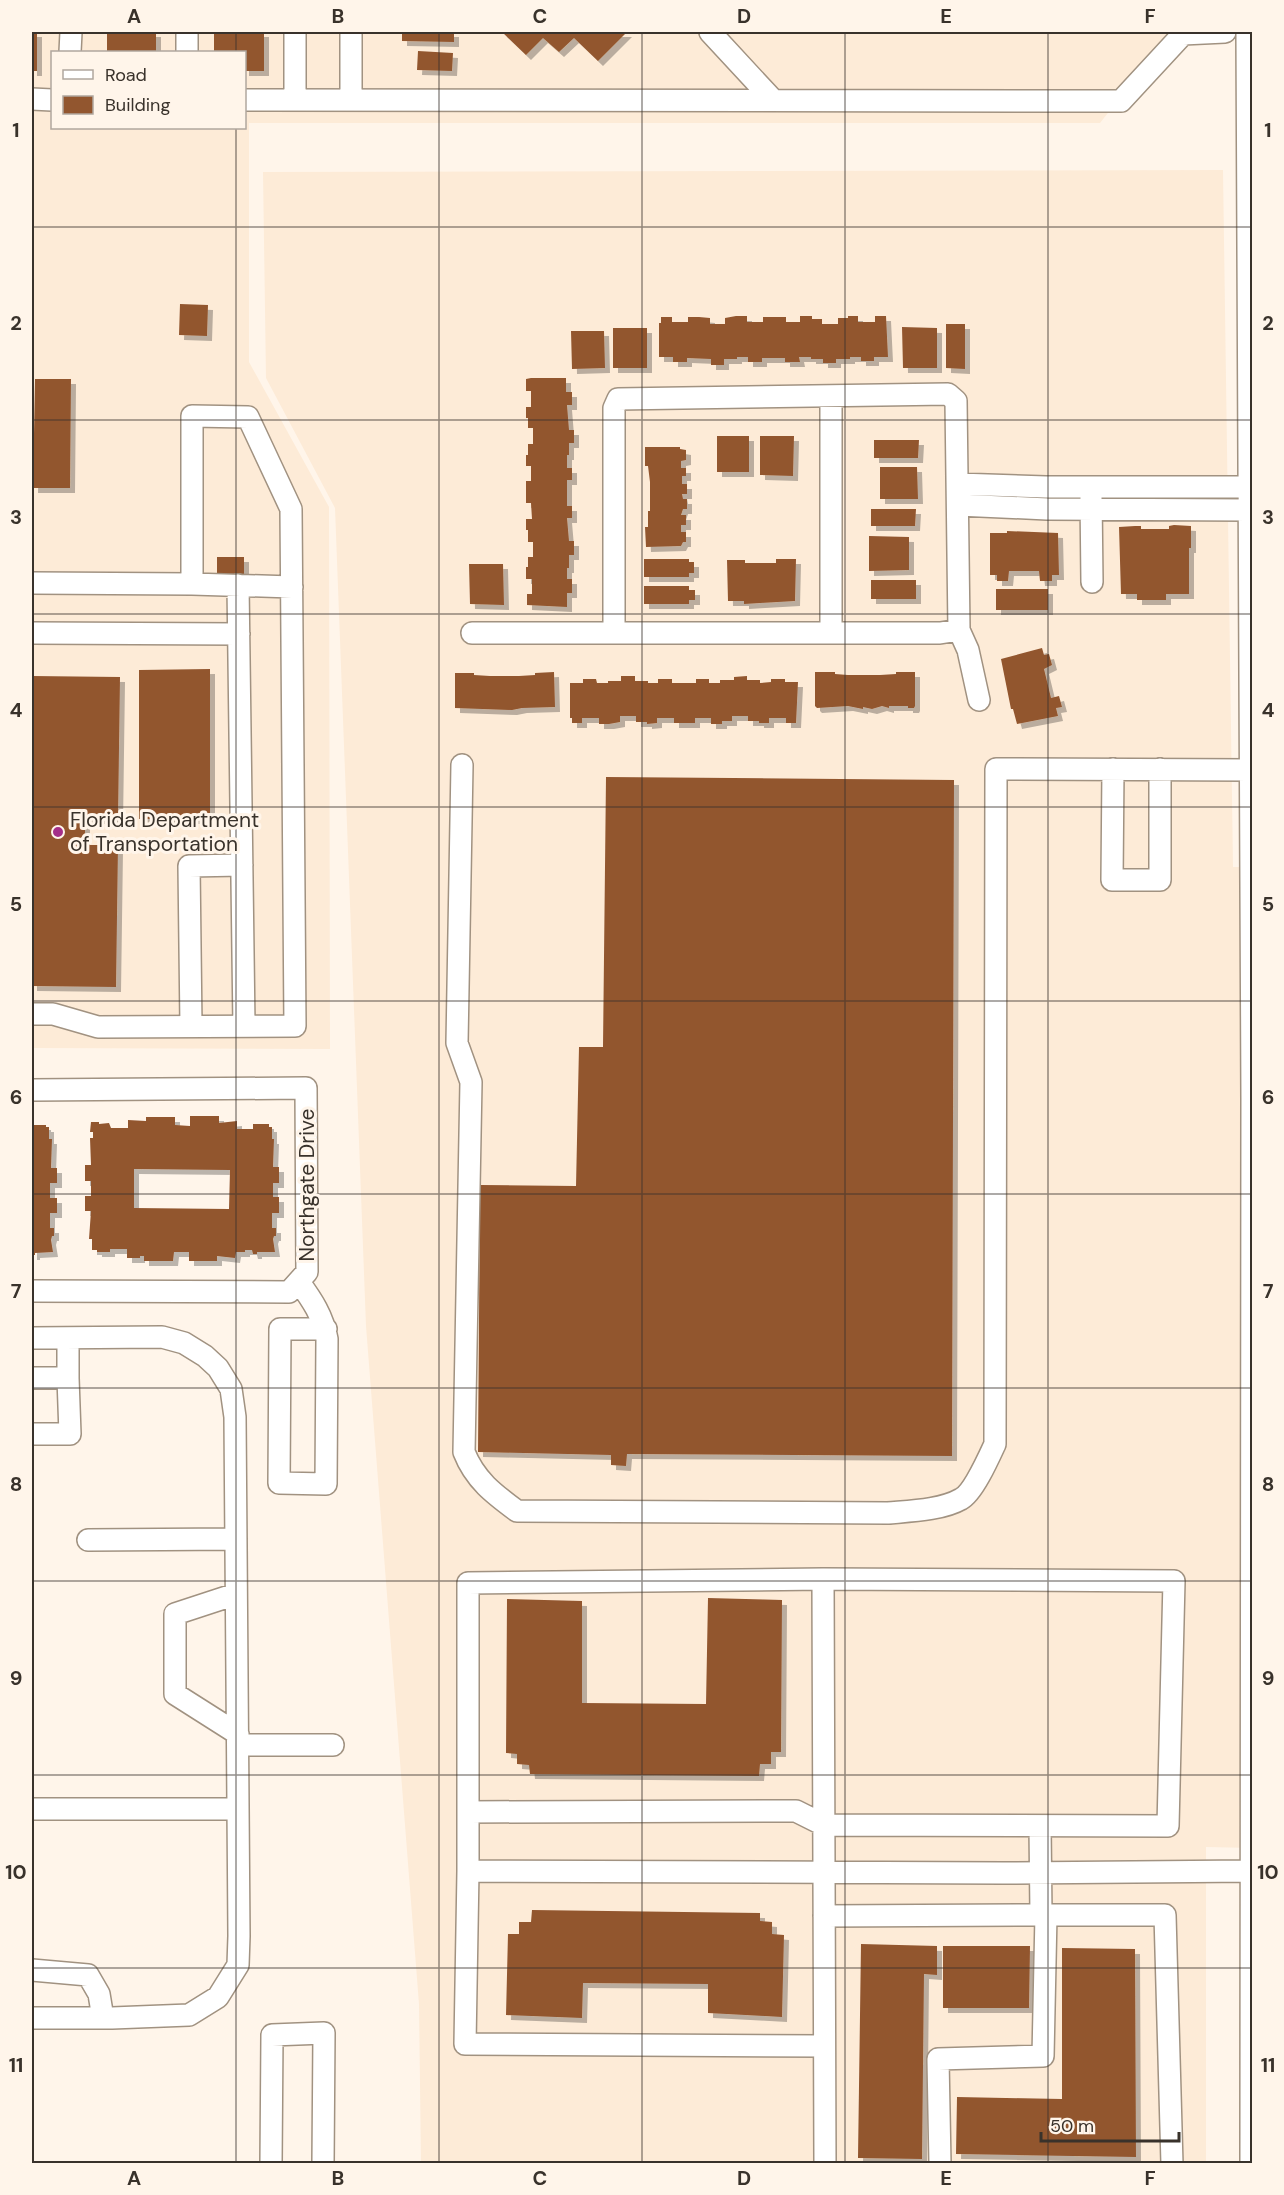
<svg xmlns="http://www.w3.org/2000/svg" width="1284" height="2195" viewBox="0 0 1284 2195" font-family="'DM Sans',sans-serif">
	<defs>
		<filter id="shadow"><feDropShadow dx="5" dy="5" stdDeviation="0" flood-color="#0004"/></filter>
	</defs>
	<rect width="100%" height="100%" fill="#fff5ea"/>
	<path fill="#fdebd7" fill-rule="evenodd" d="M32 32H1172L1100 123H249V362L329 507 330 1049 32 1048ZM52 52H244V128H52Z
		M1223 170 1233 867H1252V1848L1206 1847V2163H421L419 2004 366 1326 335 508 266 378 263 172Z"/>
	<path fill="#92562f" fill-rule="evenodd" filter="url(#shadow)" d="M32 32H37V71H32Z
		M107 32H156V52H107Z
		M214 32H264V71H244V52H214Z
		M402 32H454V42L402 41Z
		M502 32H627L598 61 574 38 559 52 543 38 526 55Z
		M418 51 453 53 452 71 417 70Z
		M180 304 208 305 207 336 179 335Z
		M736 316H747V322H763V317H786V322H800V316H812V319H822V324H838V318H848V316H858V322H875V316H886L888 357H874V361H861V357H850V359H836V363H823V359H811V357H799L800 362H785V358H762V362H748V357H737V359H724V365H711V359L687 358V362H673V357H659V323H661V317H672V322H688V317H699L710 318V324H725V318Z
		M946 324H965V369L946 368Z
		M902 327 937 328V368H903Z
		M613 328H647V368H613Z
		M571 331H604L605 368 572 369Z
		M531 378H566V392H572V405H567L569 430H574V443H569V455H567V468H572V480H567V506H572V518H567L569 541H574V555H569V568H567V579H572V593H567V607L527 605V594H532V579H526V567H528V557H533V542H528V530H526V519H532L531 503H526V481H531V466H526V455H528V444H533V428H528V418H526V407H531V391H526V379Z
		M35 379H71L70 488H33Z
		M717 436H749V472H717Z
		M760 436H794L793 476 760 475Z
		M874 440H919L918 458H874Z
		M645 447H680V449L686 450V460L681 461V468H686V476H682V484H687V494H682L683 499H687V509H683L681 515H686V525H681V532H686V542H683L681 546 646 547 645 527H648V511H650V482L648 466H645Z
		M880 467H917L918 499H880Z
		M871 509H916L915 526H871Z
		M1174 525 1191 526V548H1189V594H1166V600H1137V594H1121L1119 527 1135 526H1141V529H1169V526Z
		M1007 531 1058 533 1059 575H1052V581H1040L1039 571H1009L1008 581H997V575H990V533H1007Z
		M869 536 909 537V570L869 571Z
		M217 557H244V575H217Z
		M644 559H689V562H694V573H689V577H644Z
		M776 559H796L795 601 744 604V601H728L727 560H745V563H776Z
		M469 564H503L504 605 470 604Z
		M871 580H916V599H871Z
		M644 586H689V590H695V600H689V604H644Z
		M996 589H1048V610H996Z
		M1042 648 1044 655 1049 654 1052 665 1044 669 1051 698 1059 696 1062 707 1056 708 1058 716 1017 724 1013 709H1011L1001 659Z
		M210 669V819H139V670Z
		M554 672 555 707 522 708 512 710 455 708V673H474V675L490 676H519L535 675V673Z
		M815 672H835V674L848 675H880L896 674V672H915V706L914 708H908V706H889V708L882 706 872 709 863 707V709L848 706 817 708 815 706Z
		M32 676 120 677 118 819H85V845H118L116 987 32 986Z
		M621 676H635V681H648V683H658V679H672V683H696V679H709V683H720V680H734V677L747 676V680H760V683L771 682V679H785V682H798L796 723H786V718H769V723H759V721H748V716H732V721H722V724H711V718H695V723H674V718H657V723L647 724V722H636V716H620V722L609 724H599V718H582V723H572V718H570V683H583V679H596L597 683H608V681H621Z
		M606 777 954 780 952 1456 627 1454 626 1466 611 1465V1455L478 1452 480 1185 576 1186 579 1047H603Z
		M190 1116H219V1123L237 1121V1129H253V1124H269V1127H272V1139H274L273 1167H279V1183H273V1197H279V1213H272V1228H276V1236H274L273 1239 275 1252H257V1254H253L252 1250H245V1252H236L235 1258 217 1256V1261H189V1252H174L173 1261H144V1256H140V1258H127V1249H110V1252H97V1250H92V1239H89L91 1211H85V1196H91V1181H85V1165H91L90 1138H93V1132H90L91 1122H99V1124L109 1123 111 1128H128V1120L146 1121V1117H175V1125L190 1126ZM134 1169 230 1170 229 1209 134 1208Z
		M32 1125H46V1127H49V1139H52L51 1168H57V1183H50V1198H57V1213H50V1228H54V1236H52L51 1240 53 1252 35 1253V1255H32Z
		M708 1598 782 1600 781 1752H771V1764H760L759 1776 530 1774 529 1765 517 1764V1754L506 1753 507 1599 582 1601V1703L706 1704Z
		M532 1910 760 1913V1921L772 1922V1934L784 1935 782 2017 708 2013V1984L583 1983 582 2018 506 2015 508 1934H519V1922H531Z
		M861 1944 937 1946V1975L924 1974 922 2159 858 2158Z
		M943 1946H1030L1029 2008H943Z
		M1062 1948 1135 1949 1136 2157 956 2154 957 2097 1062 2099Z"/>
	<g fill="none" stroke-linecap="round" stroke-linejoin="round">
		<defs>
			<path id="minor" d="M351 32V100
				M710 32 773 100
				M1247 32 1252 1098 1251 2164
				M70 52 71 32
				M187 52V32
				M32 99 52 100
				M244 100 1121 101 1183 34 1225 32
				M295 100V32
				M831 396V633
				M958 484 1046 487H1249
				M1091 497 1092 582
				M958 505 1047 509 1249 510
				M32 583 192 584 292 587
				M238 585 244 1026
				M959 630 968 650 979 700
				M32 633 239 634
				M472 633H614V408L618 399 948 394 956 401 959 630 940 633H614
				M462 765 457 1043 471 1082 464 1452C475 1480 494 1494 517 1511L888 1513C910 1511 942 1510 961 1499 973 1493 989 1457 995 1444L996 769 1251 770
				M1113 769 1112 880H1160V769
				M32 1014H53L98 1027 295 1026 291 509 248 417 192 416V584
				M191 1026 189 866 242 865
				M32 1090 306 1088 307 1272 289 1292 32 1291
				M299 1282C312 1300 323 1316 327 1339L326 1484 279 1483 280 1329H326
				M32 1338 162 1337 184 1343 205 1356 218 1368 231 1389 235 1417 239 1936 238 1965 218 1997 189 2015 112 2018H32
				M32 1378H68V1338
				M32 1434H70L68 1378
				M88 1540 236 1539
				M236 1594 175 1614V1694L238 1734
				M238 1745H333
				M32 1809H238
				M468 1812 796 1811 824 1825 1168 1826 1174 1581 823 1579 824 1872 825 2164
				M1040 1826 1041 1915H1165L1172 2164
				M468 1871V1583L823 1579
				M824 1916 1041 1915
				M32 1970 88 1975 99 1994 103 2018
				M824 2046 465 2044 468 1871 1003 1873 1251 1871
				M271 2164 272 2035 324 2033 323 2164
				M940 2164 938 2059 1043 2056 1046 1915"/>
		</defs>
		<use href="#minor" stroke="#a19281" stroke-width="24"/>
		<use href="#minor" stroke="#fff" stroke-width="21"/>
	</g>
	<path fill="none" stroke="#39322b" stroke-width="1.5" stroke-opacity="0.55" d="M236 32V52M439 32V2164M642 32V2164M845 32V2164M1048 32V2164M236 128V2164M32 227H1252M32 420H1252M32 614H1252M32 807H1252M32 1001H1252M32 1194H1252M32 1388H1252M32 1581H1252M32 1775H1252M32 1968H1252"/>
	<circle fill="#a42f89" stroke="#fff5ea" stroke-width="2" cx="58" cy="832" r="6"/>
	<g text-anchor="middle" stroke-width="6" stroke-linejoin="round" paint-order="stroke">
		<g font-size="21" fill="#39322b" stroke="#fff5ea" text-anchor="start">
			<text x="70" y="827">Florida Department<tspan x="70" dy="24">of Transportation</tspan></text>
		</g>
		<g font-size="21" fill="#39322b" stroke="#fff5ea">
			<text transform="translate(307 1185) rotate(-90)" y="7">Northgate Drive</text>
		</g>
	</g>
	<rect width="1284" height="2195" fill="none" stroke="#fff5ea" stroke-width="66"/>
	<rect x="51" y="51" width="195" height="78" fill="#fff5ea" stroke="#b0a79e" stroke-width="1.5"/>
	<rect x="63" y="70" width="30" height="9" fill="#ffffff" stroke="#b0a79e" stroke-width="1.5"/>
	<text x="105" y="81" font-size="18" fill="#39322b">Road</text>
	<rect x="63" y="96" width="30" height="18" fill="#92562f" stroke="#b0a79e" stroke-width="1.5"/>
	<text x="105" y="111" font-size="18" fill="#39322b">Building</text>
	<path d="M1041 2132v9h138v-9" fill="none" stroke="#39322b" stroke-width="3"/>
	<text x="1050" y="2132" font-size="18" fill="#39322b" stroke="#fff5ea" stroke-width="4.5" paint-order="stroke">50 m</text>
	<rect x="33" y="33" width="1218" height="2129" fill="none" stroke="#39322b" stroke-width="2"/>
	<g font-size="20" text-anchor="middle" font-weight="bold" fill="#39322b">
		<text x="134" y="23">A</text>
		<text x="338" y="23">B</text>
		<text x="540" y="23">C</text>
		<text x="744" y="23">D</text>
		<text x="946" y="23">E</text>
		<text x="1150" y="23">F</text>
		<text x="16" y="137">1</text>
		<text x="1268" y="137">1</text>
		<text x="16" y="330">2</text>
		<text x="1268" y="330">2</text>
		<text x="16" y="524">3</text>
		<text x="1268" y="524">3</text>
		<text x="16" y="717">4</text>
		<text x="1268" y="717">4</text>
		<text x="16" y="911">5</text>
		<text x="1268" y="911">5</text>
		<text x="16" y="1104">6</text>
		<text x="1268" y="1104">6</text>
		<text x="16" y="1298">7</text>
		<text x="1268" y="1298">7</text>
		<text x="16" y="1491">8</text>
		<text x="1268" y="1491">8</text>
		<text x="16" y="1685">9</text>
		<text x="1268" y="1685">9</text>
		<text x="16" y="1879">10</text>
		<text x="1268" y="1879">10</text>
		<text x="16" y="2072">11</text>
		<text x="1268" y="2072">11</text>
		<text x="134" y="2185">A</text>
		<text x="338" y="2185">B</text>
		<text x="540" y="2185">C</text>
		<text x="744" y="2185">D</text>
		<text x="946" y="2185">E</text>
		<text x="1150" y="2185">F</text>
	</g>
</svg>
